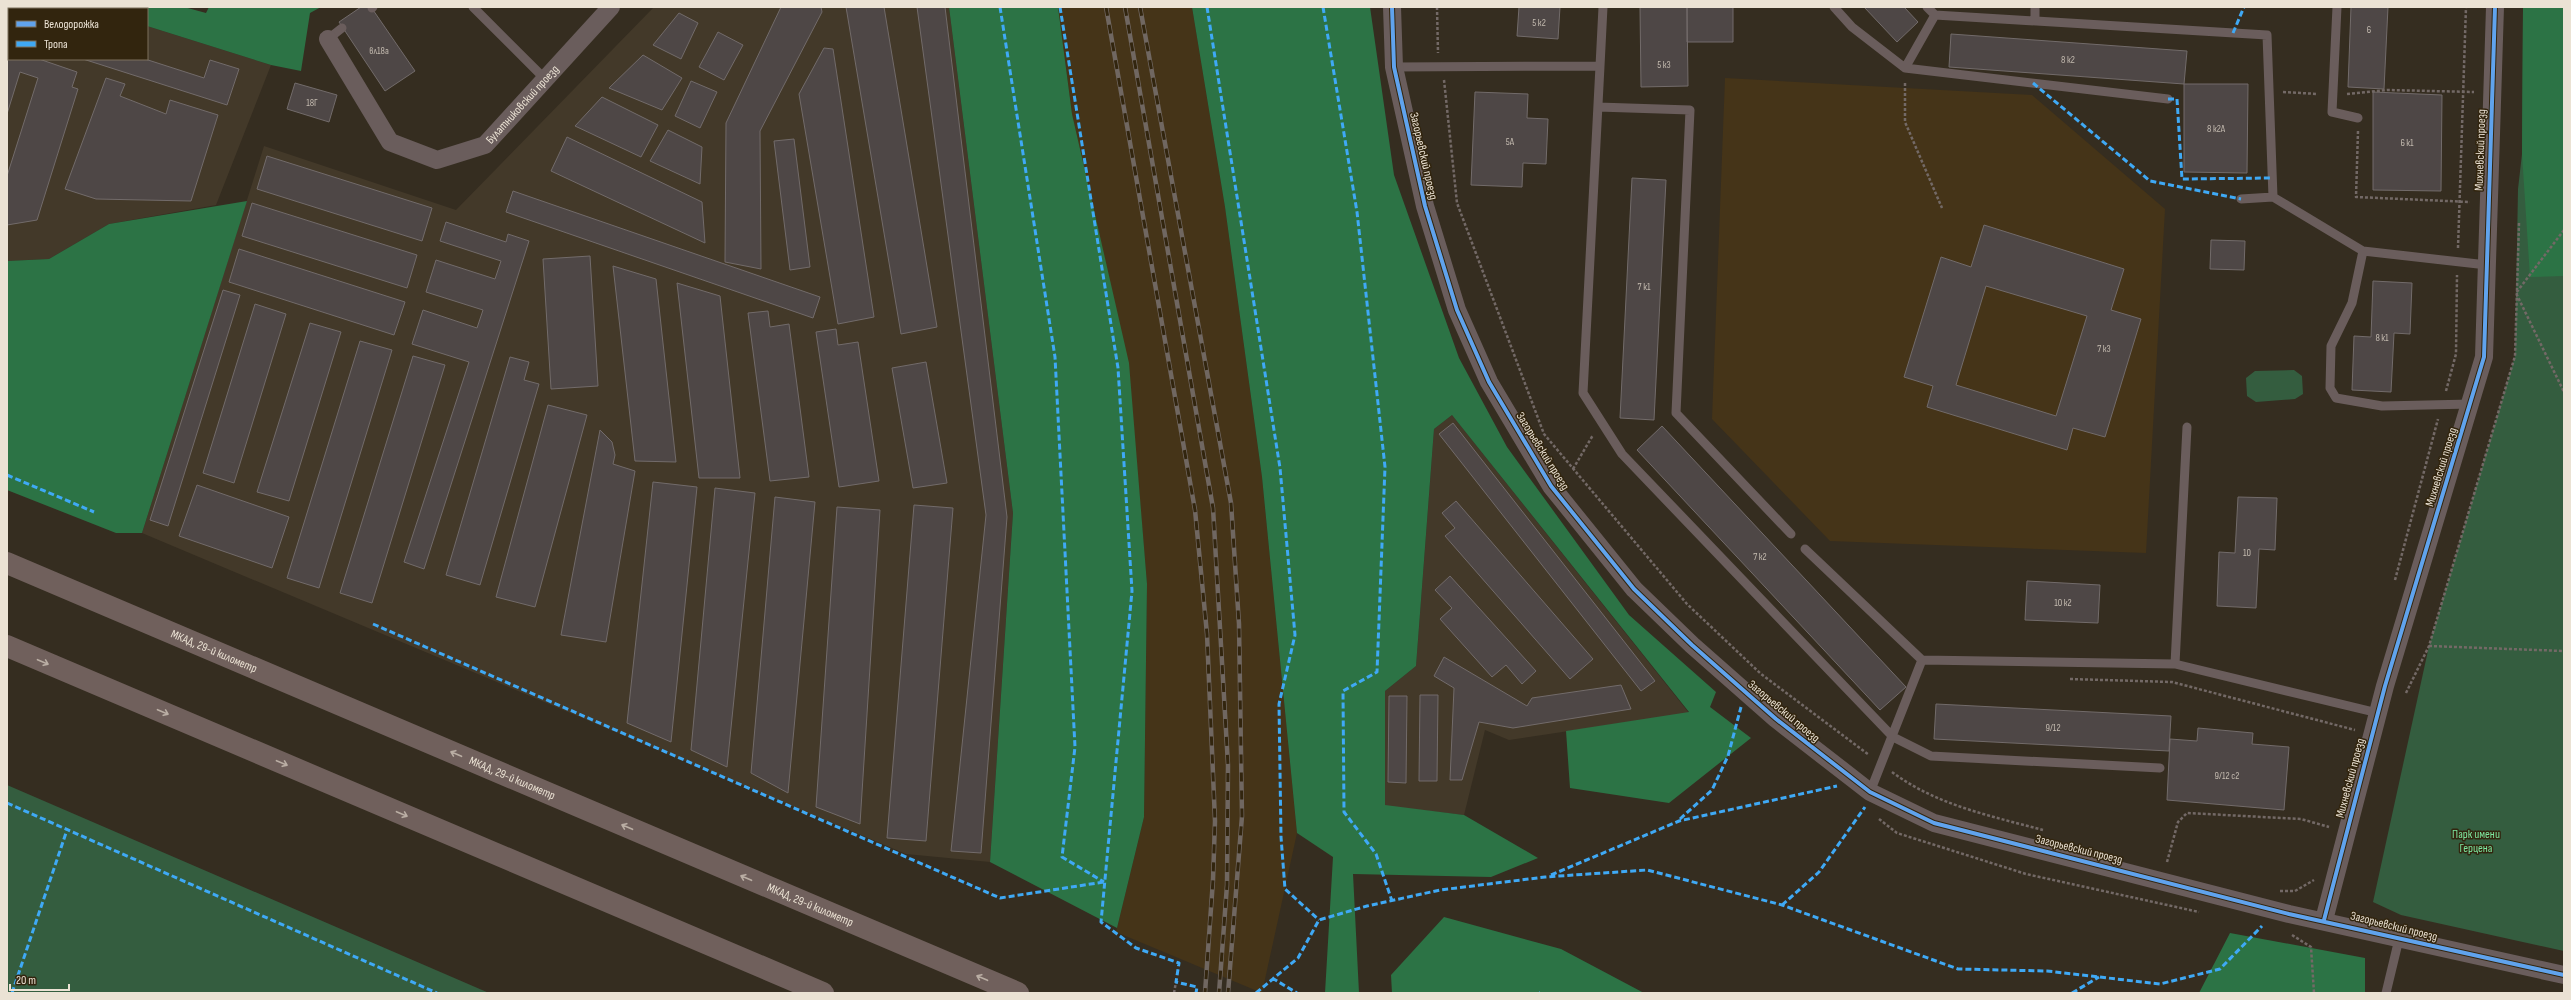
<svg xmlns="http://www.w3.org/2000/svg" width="2571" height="1000" viewBox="0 0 2571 1000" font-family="'Sofia Sans Condensed',sans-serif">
	<rect width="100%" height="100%" fill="#352d20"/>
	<path fill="#453418" d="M1058 7H1192L1225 207 1262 477 1297 833 1262 993 1116 932 1144 817 1147 584 1128 363 1072 114Z
		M1725 78 2032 95 2165 209 2146 553 1830 541 1712 419Z"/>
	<path fill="#433929" d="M7 7H87L93 9H9V59H147V26L271 65 216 205 109 224 49 259 7 261Z
		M654 7H949L1013 513 990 862 906 854 142 533 264 146 456 210Z
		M1452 415 1689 713 1509 740 1485 730 1464 815 1385 806V691L1416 666 1434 429Z"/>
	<path fill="#345d3f" d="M2523 7H2564V951L2401 915 2373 902 2429 646 2515 356 2518 189 2522 154Z
		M2294 370 2302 376 2303 394 2295 399 2256 402 2247 396 2246 378 2255 371Z
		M7 785 489 993H7Z"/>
	<path fill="#2c7345" d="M87 7H184L206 13 209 7H321L310 13 301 71 271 65 147 26V9Z
		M949 7H1058L1072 114 1129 363 1147 584 1144 817 1117 928 990 862 1013 513Z
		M1192 7H1370L1394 175 1459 358 1507 447 1629 615 1716 692 1710 707 1751 738 1669 803 1570 788 1566 731 1689 712 1452 415 1434 429 1416 666 1385 691V805L1464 815 1538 858 1491 877 1353 874 1359 993H1325L1333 857 1297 833 1262 477 1225 207Z
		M2523 7H2564V276L2530 277 2522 154Z
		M247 201 142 533H116L7 490V261L49 259 109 224Z
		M1444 917 1561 949 1644 993H1392L1391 975Z
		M2230 933 2365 958V993H2199Z"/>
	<path fill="#4e4746" stroke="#726b6a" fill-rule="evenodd" d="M7 7H30L29 9H9V39L7 38Z
		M361 7H371L415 71 385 91 339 22Z
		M781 7H821L822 12 760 131 761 269 725 262 726 123Z
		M846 7H884L937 327 901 334Z
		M917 7H945L1007 517 981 853 951 851 986 515Z
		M1519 7H1560L1558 39 1517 36Z
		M1640 7H1687L1688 86 1641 87Z
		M1687 7H1733V42H1687Z
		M1864 7H1904L1918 22 1897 42Z
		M2351 7H2388L2384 89 2348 87Z
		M679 13 698 23 681 59 653 45Z
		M718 32 743 45 724 80 699 67Z
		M1951 34 2187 51 2184 84 1949 67Z
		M7 48 9 49V59H39L77 72 72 87 78 89 37 220 7 225V176L38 78 20 72 7 114Z
		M824 48 833 49 874 317 838 324 799 94Z
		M643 55 682 78 662 110 609 88Z
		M83 59H145L204 78 210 60 239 69 227 105Z
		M106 78 125 84 120 96 166 114 170 100 218 115 191 201 96 199 65 189Z
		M691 81 717 92 700 128 675 116Z
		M295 83 337 95 329 122 287 109Z
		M2184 84H2248L2247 173 2184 172Z
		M1475 92 1528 94 1527 118 1548 119 1546 164 1523 163 1522 187 1471 185Z
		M2373 92 2442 95 2441 191 2373 190Z
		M602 97 658 125 641 157 575 126Z
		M668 130 702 147 700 184 650 161Z
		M567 137 702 202 705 243 551 171Z
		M794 139 810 267 790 270 774 141Z
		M267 156 432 208 422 241 257 189Z
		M1632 178 1666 180 1654 420 1620 418Z
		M513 191 820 297 813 318 506 212Z
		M252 203 417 255 407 288 242 236Z
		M446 222 506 242 508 234 529 241 424 569 404 562 469 362 412 344 423 310 477 328 483 310 426 292 436 260 495 279 501 261 440 241Z
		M1984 225 2124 269 2111 310 2141 319 2105 437 2073 428 2067 450 1927 407 1933 386 1904 377 1941 257 1971 267ZM1986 286 2087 316 2056 416 1956 385Z
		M2211 240 2245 241 2244 270 2210 269Z
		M239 249 405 302 394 335 229 282Z
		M590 256 598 386 551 389 543 259Z
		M613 266 656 279 676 462 635 461Z
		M2373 281 2412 283 2410 334 2394 333 2391 392 2352 390 2354 336 2371 337Z
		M677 283 720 296 740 478H699Z
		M223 290 240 295 168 526 150 520Z
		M255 304 286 314 234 483 203 473Z
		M768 311 770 327 789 324 809 477 770 481 748 313Z
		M310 323 341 332 289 501 257 492Z
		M836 329 838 345 858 342 879 481 839 487 816 332Z
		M360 341 392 350 319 588 287 578Z
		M413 356 445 365 372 603 340 593Z
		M510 357 529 362 524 380 539 384 480 585 446 575Z
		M926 362 947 483 913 488 892 368Z
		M548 405 587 415 535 607 496 597Z
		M1453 423 1655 681 1641 691 1439 434Z
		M1662 426 1906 687 1880 710 1637 450Z
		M600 430 612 442 615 455 613 464 635 471 606 642 561 635Z
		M653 482 697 487 671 742 627 723Z
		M197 485 289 517 272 568 179 536Z
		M715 488 755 493 727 767 691 750Z
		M775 497 815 502 788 793 751 773Z
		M2238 497 2277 498 2275 550 2259 549 2256 608 2217 606 2219 552 2235 553Z
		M1456 501 1593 659 1570 679 1445 536 1455 528 1442 513Z
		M914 505 953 508 926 841 887 838Z
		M837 507 880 510 860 824 816 807Z
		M1450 576 1536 671 1522 684 1506 665 1492 677 1440 619 1452 608 1435 590Z
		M2027 581 2100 585 2098 623 2025 620Z
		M1444 657 1527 706 1532 698 1621 685 1631 709 1513 728 1479 722 1462 780H1450L1454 688 1434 676Z
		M1420 695H1438L1437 781H1419Z
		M1389 696H1407L1406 783 1388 782Z
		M1936 704 2171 716 2169 751 1934 739Z
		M2198 728 2253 733 2252 744 2289 747 2284 810 2167 800 2170 739 2197 741Z"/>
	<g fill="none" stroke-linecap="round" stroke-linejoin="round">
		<path stroke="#736966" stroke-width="2.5" stroke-dasharray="3 2" stroke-linecap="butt" d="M1437 7 1438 53
			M1444 80 1457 203 1544 434 1687 604 1761 674 1869 755
			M1905 83V122L1942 208
			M2283 92 2318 94
			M2347 94 2388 90 2474 92
			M2358 131 2356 197 2470 202
			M2564 230 2516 293 2564 392
			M2458 248 2466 7
			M2446 391 2456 354 2457 275
			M1573 469 1593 435
			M2395 580 2438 419
			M2429 646 2564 651
			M2070 679 2172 682 2355 730
			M2406 693 2429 646 2515 356 2519 223
			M1892 772C1936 805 1991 816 2043 830
			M1879 819 1897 833 2026 874 2199 912
			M2167 862 2178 822 2187 813 2301 819 2329 827
			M2280 891H2295L2314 880
			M2292 935 2311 947 2314 993
			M1174 993 1176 982"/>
		<path stroke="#6a5d5c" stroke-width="9" d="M473 7 545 79
			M1834 7 1852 27 1905 68 1935 15 1927 7
			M2337 7 2332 112 2358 118
			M372 8 373 7
			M1935 15 2267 35 2273 197 2241 199
			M2035 21V7
			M328 39 342 28
			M1600 66 1583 393 1622 454 1893 737 1931 756 2160 768
			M1394 67 1600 66 1603 7
			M1905 68 2168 99
			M1598 107 1690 110 1676 413 1791 534
			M2273 197 2363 251 2487 265
			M2363 251 2352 303 2331 346 2330 388 2336 398 2382 406 2471 404
			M1805 549 1922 660 2175 664 2187 427
			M2175 664 2378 713
			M1870 792 1922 660
			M2386 993 2399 939"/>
		<g stroke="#6a5d5c" stroke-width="18">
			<path d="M1392 7 1394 67 1425 206 1457 310 1489 382 1551 486 1634 589 1692 645 1776 719 1870 792 1934 823 2289 914 2564 975"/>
			<path id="s1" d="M328 39 390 142 437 160 485 145 611 7"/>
			<path d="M2324 920 2385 686 2484 357 2495 7"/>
		</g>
		<g stroke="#70605c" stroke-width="22">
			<path id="s2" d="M7 563 1018 993"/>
			<path d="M7 646 823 993"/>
		</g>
		<defs>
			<path id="rail" d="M1106 7 1195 510 1207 634 1215 821 1213 880 1205 993
				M1125 7 1213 508 1228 765 1227 885 1219 993
				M1140 7 1231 503 1239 624 1242 816 1228 993"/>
		</defs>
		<use href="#rail" stroke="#706761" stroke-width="4.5"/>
		<use href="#rail" stroke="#32250e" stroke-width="3" stroke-dasharray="9" stroke-linecap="butt"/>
		<path stroke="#3fa9f5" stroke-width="3" stroke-dasharray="6 3" stroke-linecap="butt" d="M1000 7 1055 357 1075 747 1062 857 1104 882
			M1060 7 1118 368 1132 591 1101 922 1136 948 1179 963 1176 982 1197 987 1196 993
			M1207 7 1280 468 1295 635 1279 704 1281 837 1285 889 1319 920
			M1323 7 1357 212 1385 467 1377 672 1343 691 1344 812 1376 854 1392 901
			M2233 33 2244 7
			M2033 83 2150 181 2241 199
			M2168 99H2177L2182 179 2272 178
			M7 475 94 512
			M373 624 1000 898 1104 882
			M7 803 437 993
			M1680 819 1712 790 1728 756 1741 707
			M1551 875 1679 821 1837 786
			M1782 905 1819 872 1865 807
			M1272 978 1297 993
			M12 993 67 830
			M1256 993 1298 958 1319 920 1367 906 1440 890 1545 877 1647 870 1782 905 1958 969 2047 971 2160 984 2220 969 2262 926
			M1539 993H1540
			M2072 993 2099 977"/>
		<defs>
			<path id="cycleway" d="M1392 7 1394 67 1425 206 1457 310 1489 382 1551 486 1634 589 1692 645 1776 719 1870 792 1934 823 2289 914 2564 975
				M2324 920 2385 686 2484 357 2495 7"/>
		</defs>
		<use href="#cycleway" stroke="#32250e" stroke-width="6"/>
		<use href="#cycleway" stroke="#60a3ed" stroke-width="4"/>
	</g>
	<defs><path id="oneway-shaft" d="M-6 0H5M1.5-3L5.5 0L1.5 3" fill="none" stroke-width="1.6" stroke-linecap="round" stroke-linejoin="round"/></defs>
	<g stroke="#baaea4">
		<use href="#oneway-shaft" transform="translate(43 662) rotate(23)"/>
		<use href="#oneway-shaft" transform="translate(163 712) rotate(23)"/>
		<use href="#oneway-shaft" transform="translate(456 754) rotate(-157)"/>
		<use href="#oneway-shaft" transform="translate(282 763) rotate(23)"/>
		<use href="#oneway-shaft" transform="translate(402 814) rotate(23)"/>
		<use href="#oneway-shaft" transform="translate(627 827) rotate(-157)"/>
		<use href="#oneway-shaft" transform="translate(746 878) rotate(-157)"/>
		<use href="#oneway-shaft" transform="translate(982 978) rotate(-157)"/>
	</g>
	<g text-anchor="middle" stroke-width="3" stroke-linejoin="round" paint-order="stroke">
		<g font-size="10" fill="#c4bbb0">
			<text x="1539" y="26">5 к2</text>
			<text x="2369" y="33">6</text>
			<text x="379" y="54">вл18а</text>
			<text x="2068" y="63">8 к2</text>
			<text x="1664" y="68">5 к3</text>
			<text x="312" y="106">18Г</text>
			<text x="2216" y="132">8 к2А</text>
			<text x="1510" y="145">5А</text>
			<text x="2407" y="146">6 к1</text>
			<text x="1644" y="290">7 к1</text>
			<text x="2382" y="341">8 к1</text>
			<text x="2104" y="352">7 к3</text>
			<text x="2247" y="556">10</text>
			<text x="1760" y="560">7 к2</text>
			<text x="2063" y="606">10 к2</text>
			<text x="2053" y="731">9/12</text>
			<text x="2227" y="779">9/12 с2</text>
		</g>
		<g font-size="12" fill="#ebe2d4" stroke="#32250e">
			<text dy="4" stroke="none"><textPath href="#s1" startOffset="276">Булатниковский проезд</textPath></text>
			<text transform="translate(2480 150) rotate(-88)" y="4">Михневский проезд</text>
			<text transform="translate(1424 156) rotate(77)" y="4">Загорьевский проезд</text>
			<text transform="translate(1543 451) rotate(58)" y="4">Загорьевский проезд</text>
			<text transform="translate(2441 467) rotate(-73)" y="4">Михневский проезд</text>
			<text dy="4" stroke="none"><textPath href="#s2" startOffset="225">МКАД, 29-й километр</textPath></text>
			<text transform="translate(1784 711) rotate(40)" y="4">Загорьевский проезд</text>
			<text dy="4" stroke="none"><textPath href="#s2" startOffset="549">МКАД, 29-й километр</textPath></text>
			<text transform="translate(2350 778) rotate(-75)" y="4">Михневский проезд</text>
			<text transform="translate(2079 849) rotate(14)" y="4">Загорьевский проезд</text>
			<text dy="4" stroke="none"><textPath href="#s2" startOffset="873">МКАД, 29-й километр</textPath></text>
			<text transform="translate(2394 926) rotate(14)" y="4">Загорьевский проезд</text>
		</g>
		<g font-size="12" fill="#7de9a1" stroke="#32250e">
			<text x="2476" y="838">Парк имени<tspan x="2476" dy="14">Герцена</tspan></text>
		</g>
	</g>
	<rect width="2571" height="1000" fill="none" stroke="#ebe2d4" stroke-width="16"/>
	<rect x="8" y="8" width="140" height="52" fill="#32250e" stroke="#7c715d"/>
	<rect x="16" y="21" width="20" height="6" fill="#60a3ed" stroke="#7c715d"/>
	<text x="44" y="28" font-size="12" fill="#ebe2d4">Велодорожка</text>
	<rect x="16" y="41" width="20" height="6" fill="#3fa9f5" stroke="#7c715d"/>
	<text x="44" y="48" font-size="12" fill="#ebe2d4">Тропа</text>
	<path d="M10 984v6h59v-6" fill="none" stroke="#ebe2d4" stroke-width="2"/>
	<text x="16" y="984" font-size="12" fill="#ebe2d4" stroke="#32250e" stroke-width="3" paint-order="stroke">20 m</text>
</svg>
